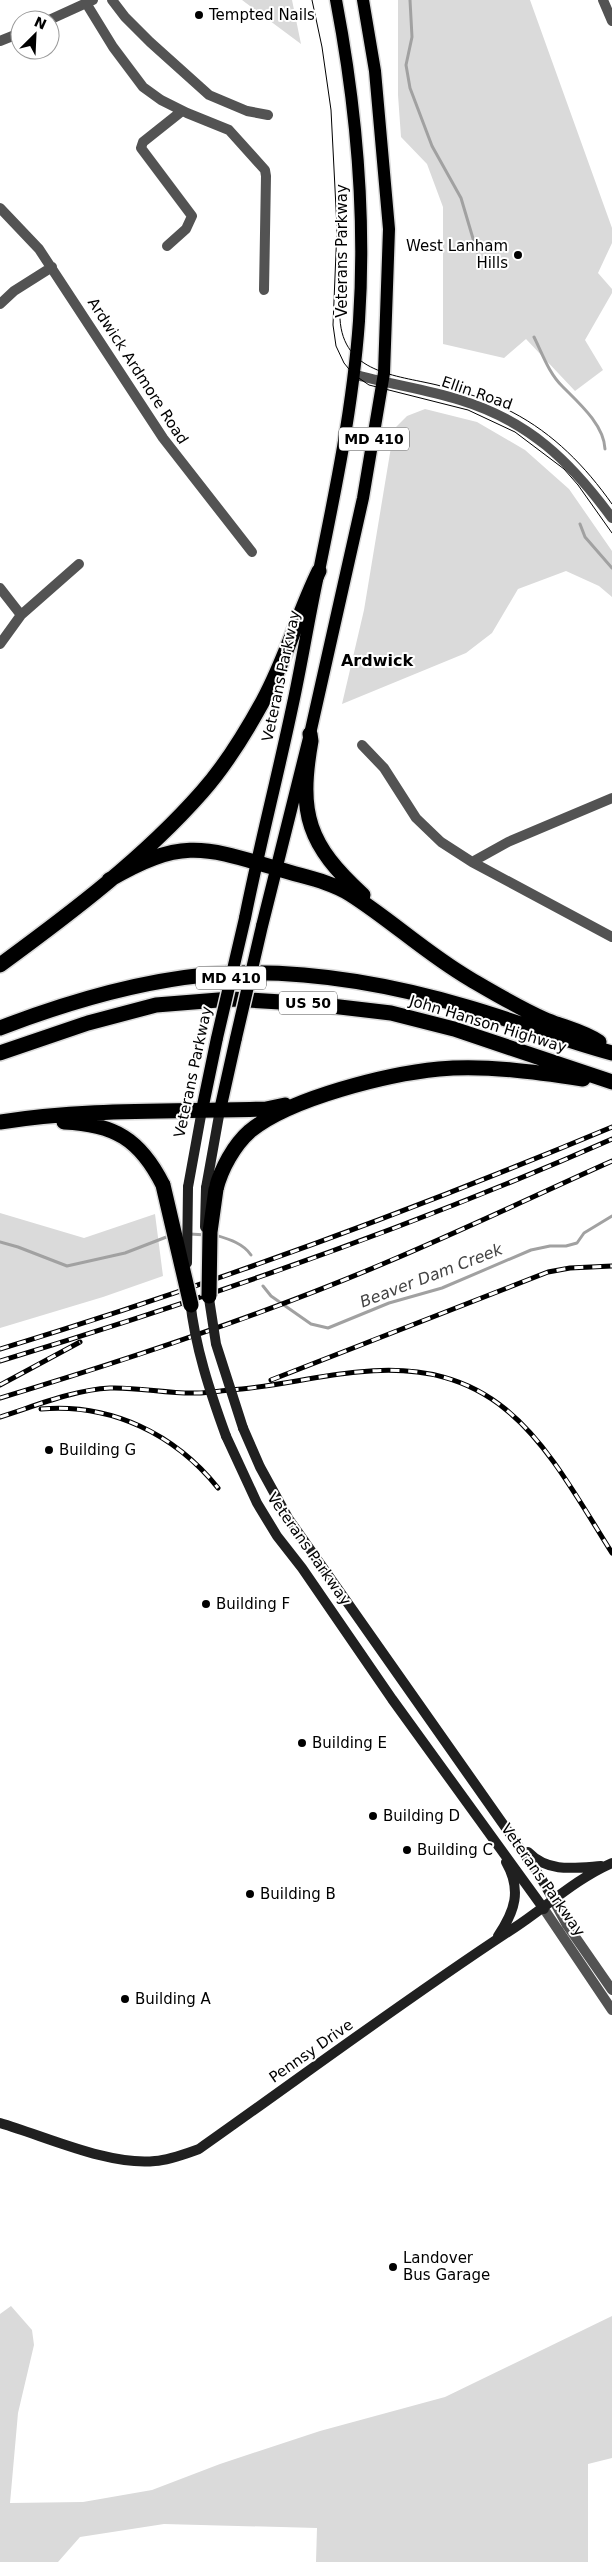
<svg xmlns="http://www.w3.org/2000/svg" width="612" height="2562" viewBox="0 0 612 2562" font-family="'DejaVu Sans',sans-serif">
	<rect width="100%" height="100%" fill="#fff"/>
	<path fill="#dadada" d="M242 0H292L301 44Z
		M398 0H530L612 228V243L598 273 612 289V293L585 340 603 370 575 391 526 339 504 358 443 344V207L427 164 401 137 398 95Z
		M425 409 477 422 525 450 569 489 612 551V597L599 586 566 571 518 589 492 633 466 653 342 704 364 610 394 429 407 416Z
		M0 1213 84 1238 155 1214 163 1276 103 1297 0 1328Z
		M11 2306 32 2330 34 2345 18 2413 10 2503 83 2502 152 2490 220 2464 320 2431 445 2397 612 2316V2458L588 2464V2562H316L317 2528 164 2524 80 2537 58 2562H0V2314Z"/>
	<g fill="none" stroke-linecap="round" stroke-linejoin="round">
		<path stroke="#a1a1a1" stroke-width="3" d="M410 0 412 37 406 65 410 88 432 146 461 198 477 252
			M534 337C542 353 549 374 563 387 579 403 604 425 605 449
			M580 524 585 537 612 568
			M190 1234 206 1235
			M215 1235C228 1239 243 1243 251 1255
			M0 1242 18 1247 67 1266 125 1253 169 1236
			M263 1286 271 1296 311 1324 328 1328 389 1303 442 1288 531 1250 550 1246H566L577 1243 584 1233 612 1216"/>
		<defs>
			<path id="primary" d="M245 918C259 848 277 779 292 708 302 663 309 616 319 571 336 488 353 405 359 321 366 215 356 105 336 0
				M262 926 310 734 363 498 384 373 389 229 375 71 363 0
				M202 1110 217 1038
				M220 1110 236 1038"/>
			<path id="motorway" d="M310 734 311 741C298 814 308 845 363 895
				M109 880C183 837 204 847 282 870 304 877 329 881 350 894 391 920 427 954 470 979 494 993 519 1008 544 1019 562 1027 583 1031 599 1042
				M0 965C71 913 144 858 202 792 226 765 246 732 263 701 286 659 298 614 319 571
				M0 1028C65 1003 136 982 205 975 292 967 385 983 467 1007 516 1021 563 1040 612 1053
				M0 1053 88 1023 156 1005 231 999 314 1004 391 1013 454 1029 612 1082
				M0 1122C88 1108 177 1112 266 1109L285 1105
				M64 1122C114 1124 140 1139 163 1185
				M216 1189C221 1169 234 1145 250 1131 290 1098 388 1074 439 1069 487 1065 536 1072 583 1079"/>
		</defs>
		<use href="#primary" stroke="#dbdbdb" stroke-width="15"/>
		<use href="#motorway" stroke="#dbdbdb" stroke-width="18"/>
		<path stroke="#535353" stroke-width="10" d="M112 0 125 17 150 42 209 95 247 111 268 115
			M603 0 612 21
			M86 3 113 47 143 87 161 100 187 113 229 130 265 170 266 176 264 290
			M49 20 93 0
			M0 41 20 33
			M0 208 39 249 163 438 252 552
			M167 246 186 229 192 216 141 148 143 142 182 111
			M0 304 14 291 52 267
			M0 588 21 615
			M0 644 21 615 79 564
			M362 745 384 768 416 818 441 842 472 862 612 937
			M472 862 508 842 612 798
			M554 1901 567 1925 612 1990
			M544 1909 612 2010"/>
		<path stroke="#535353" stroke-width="10" d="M353 374C388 384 425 389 460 400 529 421 570 461 612 518"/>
		<path stroke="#202020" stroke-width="10" d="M188 1187 202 1110
			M206 1188 220 1110
			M243 1428 260 1467 288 1518 541 1878 554 1901
			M226 1436 257 1503 277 1536 302 1568 392 1699 544 1909
			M528 1852C548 1873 575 1868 601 1866
			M498 1936C515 1911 522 1890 506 1862
			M0 2123C45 2136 109 2166 155 2161 170 2160 185 2154 199 2149 304 2075 407 1998 514 1928 546 1907 577 1878 612 1863"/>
		<use href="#primary" stroke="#000" stroke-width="12"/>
		<use href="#motorway" stroke="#000" stroke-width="15"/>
		<path stroke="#000" stroke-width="1" d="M312 0 322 47 331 110 337 228 333 325 336 346 344 363 353 374 369 385 468 410 515 432 564 469 578 485 612 533
			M340 319C343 373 395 375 437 385 463 392 488 399 512 412 554 434 585 466 612 504"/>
		<defs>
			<path id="rail" d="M0 1349C208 1286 411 1211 612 1127
				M0 1361C208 1298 413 1227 612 1139
				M271 1380 548 1272 570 1268 612 1266
				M0 1385 80 1342
				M0 1398C130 1359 260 1316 385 1263 461 1231 536 1195 612 1161
				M41 1409C111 1403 175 1434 218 1488
				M0 1417C35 1406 73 1390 110 1388 139 1387 168 1394 197 1393 208 1393 219 1391 230 1390 273 1387 315 1376 358 1372 503 1357 545 1446 612 1553"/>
		</defs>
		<use href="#rail" stroke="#000" stroke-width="5"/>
		<use href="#rail" stroke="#fff" stroke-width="3" stroke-dasharray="9" stroke-linecap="butt"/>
		<defs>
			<path id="primary-bridge" d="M217 1038 245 918
				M236 1038 262 926"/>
			<path id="motorway-bridge" d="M163 1185 191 1305
				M209 1296 210 1232 216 1189"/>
		</defs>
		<use href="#primary-bridge" stroke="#dbdbdb" stroke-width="15" stroke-linecap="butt"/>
		<use href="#motorway-bridge" stroke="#dbdbdb" stroke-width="18" stroke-linecap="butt"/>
		<path stroke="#202020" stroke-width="10" d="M205 1227 206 1188
			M187 1263 188 1187
			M208 1292 216 1344 243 1428
			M190 1300C195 1347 210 1392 226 1436"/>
		<use href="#primary-bridge" stroke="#000" stroke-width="12"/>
		<use href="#motorway-bridge" stroke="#000" stroke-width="15"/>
	</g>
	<g fill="#000" stroke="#fff" stroke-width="2">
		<circle cx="199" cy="15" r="5"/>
		<circle cx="518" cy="255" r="5"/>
		<circle cx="49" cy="1450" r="5"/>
		<circle cx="206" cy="1604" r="5"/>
		<circle cx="302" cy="1743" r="5"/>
		<circle cx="373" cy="1816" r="5"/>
		<circle cx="407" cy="1850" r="5"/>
		<circle cx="250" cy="1894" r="5"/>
		<circle cx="125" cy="1999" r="5"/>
		<circle cx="393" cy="2267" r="5"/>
	</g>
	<g text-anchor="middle" stroke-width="4" stroke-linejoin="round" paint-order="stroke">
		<g fill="#fff" stroke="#4c4c4c" stroke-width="1">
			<rect x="339" y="427.5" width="70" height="23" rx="4"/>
			<rect x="196" y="966.5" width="70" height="23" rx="4"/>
			<rect x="279" y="991.5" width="58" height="23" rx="4"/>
		</g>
		<g font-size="14" font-weight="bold" fill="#000">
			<text x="374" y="444">MD 410</text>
			<text x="231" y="983">MD 410</text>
			<text x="308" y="1008">US 50</text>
		</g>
		<g font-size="15" fill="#000" stroke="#fff" text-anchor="start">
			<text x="209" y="20">Tempted Nails</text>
			<text x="508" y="251" text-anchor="end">West Lanham<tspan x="508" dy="17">Hills</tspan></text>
			<text x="59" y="1455">Building G</text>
			<text x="216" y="1609">Building F</text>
			<text x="312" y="1748">Building E</text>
			<text x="383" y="1821">Building D</text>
			<text x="417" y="1855">Building C</text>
			<text x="260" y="1899">Building B</text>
			<text x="135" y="2004">Building A</text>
			<text x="403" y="2263">Landover<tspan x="403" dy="17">Bus Garage</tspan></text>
		</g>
		<g font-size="15" fill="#000" stroke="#fff">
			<text transform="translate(342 251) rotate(-90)" y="5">Veterans Parkway</text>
			<text transform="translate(138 371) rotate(57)" y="5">Ardwick Ardmore Road</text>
			<text transform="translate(477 393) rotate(19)" y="5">Ellin Road</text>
			<text transform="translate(281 676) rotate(-78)" y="5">Veterans Parkway</text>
			<text transform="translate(488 1024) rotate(17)" y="5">John Hanson Highway</text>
			<text transform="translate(193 1072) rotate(-78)" y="5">Veterans Parkway</text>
			<text transform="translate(309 1549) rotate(55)" y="5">Veterans Parkway</text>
			<text transform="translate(543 1880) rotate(55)" y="5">Veterans Parkway</text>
			<text transform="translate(311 2051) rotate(-35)" y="5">Pennsy Drive</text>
		</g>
		<g font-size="16" font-weight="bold" fill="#000" stroke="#fff">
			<text x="377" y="666">Ardwick</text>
		</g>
		<g font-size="16" font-style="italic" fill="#424242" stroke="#fff">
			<text transform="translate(431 1275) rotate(-21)" y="6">Beaver Dam Creek</text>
		</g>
	</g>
	<g transform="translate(35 35) rotate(24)"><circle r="24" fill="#ffffff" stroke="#999999"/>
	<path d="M0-4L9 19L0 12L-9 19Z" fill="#000000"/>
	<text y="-8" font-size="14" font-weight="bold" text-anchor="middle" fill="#000000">N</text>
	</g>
</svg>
